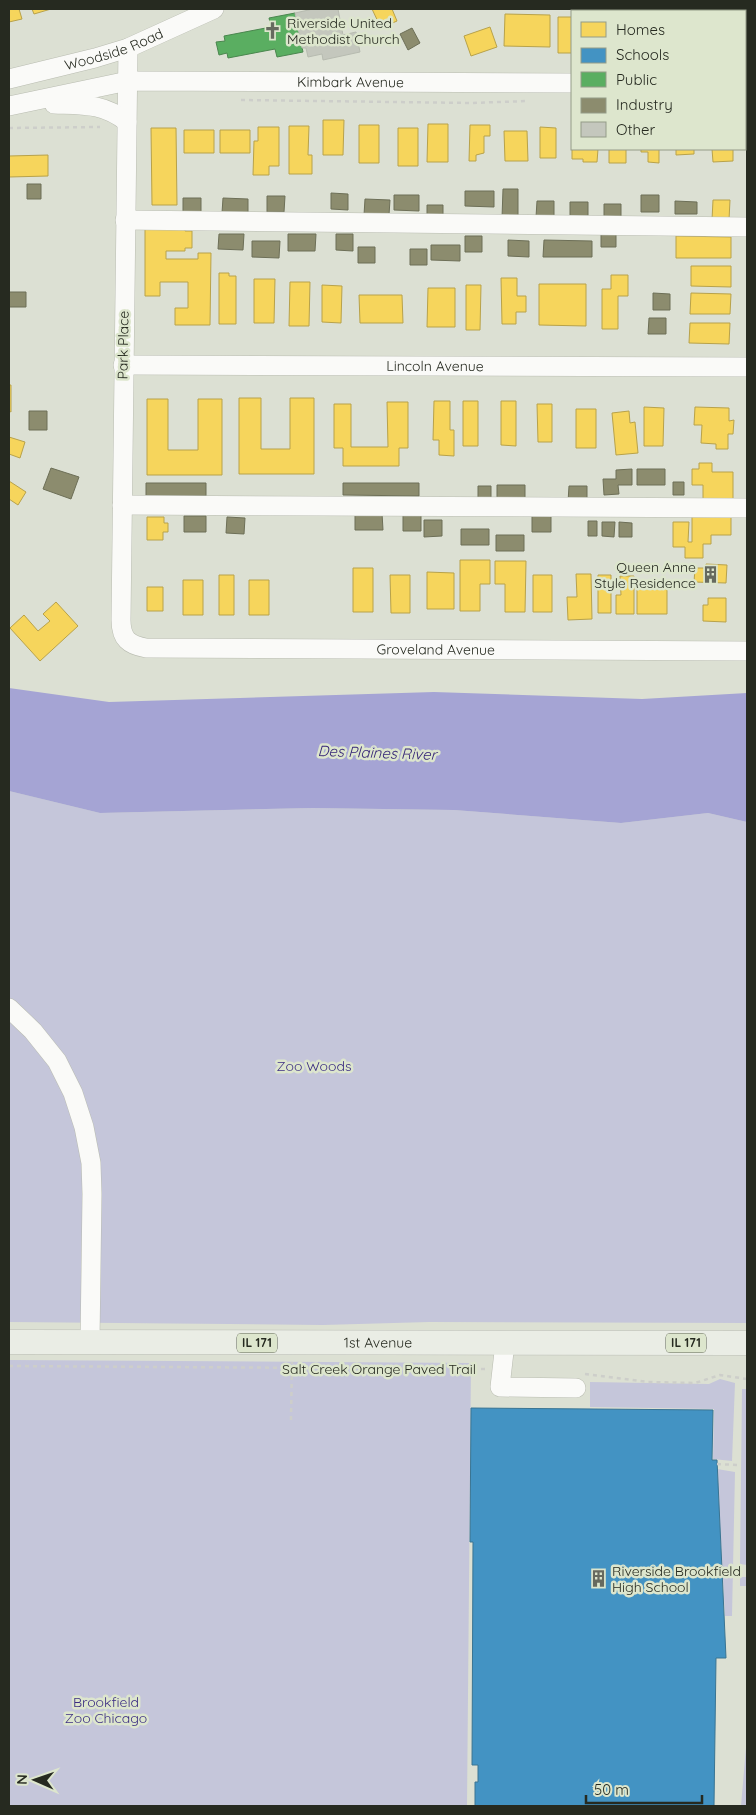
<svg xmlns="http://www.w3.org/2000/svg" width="756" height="1815" viewBox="0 0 756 1815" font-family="Quicksand,sans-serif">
	<rect width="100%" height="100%" fill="#dce0d3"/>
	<path fill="#c5c6da" d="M9 791 100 813 312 808 454 810 621 823 708 813 747 822V1323L429 1322 323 1325 9 1322Z
		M9 1360 471 1363 467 1806H9Z
		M720 1379 735 1383 732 1461 713 1459 714 1409 590 1407V1382L709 1384Z
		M742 1389H746L747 1394V1586H740V1577H747V1565L740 1564Z
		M717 1469 735 1472 732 1616H725Z
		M747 1736V1806H741Z"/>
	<path fill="#a5a4d4" d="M9 688 109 702 434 692 642 699 747 693V822L708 813 621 823 454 810 312 808 100 813 9 791Z"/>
	<path fill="#f6d55c" stroke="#b8a24a" d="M9 9H19L22 19 9 22Z
		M32 9H51L34 14Z
		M372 9H392L397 21 381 28Z
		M610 9H636V11H610Z
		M505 14 550 15V47L504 46Z
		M558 17H572V53H558Z
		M490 27 497 47 471 56 464 36Z
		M323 120H344L343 155H323Z
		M572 122V149H598L597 162H583V159H572Z
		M428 124H448V162H427Z
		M359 125H379V163H359Z
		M470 125H490V136H484V153L476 155V161H469Z
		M289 126H309L308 155H312V174H289Z
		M258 127H279V166H269V175H253L254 141H258Z
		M540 127 556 128V158H540Z
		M151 128H176L177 205H152Z
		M398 128H418V166H398Z
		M184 130H214V153H184Z
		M220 130H250V153H220Z
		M504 131H527L528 161H505Z
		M609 149H626V163H609Z
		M641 149H659V163L648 162V152H641Z
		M676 149H694V154L676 155Z
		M712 149H733V161L713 162Z
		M48 155V176L9 177V156Z
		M713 200H730L729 220H712Z
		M145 227 185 228V231H192V248H185V251H166V259H198V253H211L210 325H175V308H188V282H160V296H145Z
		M676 236 731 237V258H676Z
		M691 266H731V287L691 286Z
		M219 273H229V276H236V324H219Z
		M611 275H628V296H618V329H602V289H611Z
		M501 278H517V296H526V312H516V324H502Z
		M254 279H275L274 323H254Z
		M290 282H310L309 326H289Z
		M539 284H586V326L539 325Z
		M322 285 342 286 341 323 322 322Z
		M466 285H481L480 330H466Z
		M428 288H455V327H427Z
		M691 293 731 294 730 314H690Z
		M359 295H402L403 323H360Z
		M690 323H730L729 344 689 343Z
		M9 385H11V412L9 411Z
		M239 398H261V449H290V398H314V474H239Z
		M147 399H168V450H198V399H222V475H147Z
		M434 401H450V430H454V456L439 455V440H433Z
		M463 401H478V446H463Z
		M501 401H516V446L501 445Z
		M387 402H408V448H399V466H343V448H334V404H351V447H388Z
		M537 404H552V442H538Z
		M644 407 664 408 663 446H644Z
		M695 407 729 408V421L734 420 733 434H728V449H716V444L701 443 702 425H694Z
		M576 409H596V448H576Z
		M629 411 630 423 635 422 638 453 616 455 612 413Z
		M9 437 25 442 20 458 9 454Z
		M699 463H712V472H733V500H703V485H692V469H699Z
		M9 481 26 492 18 505 9 499Z
		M692 516H731V535H711V544H703V558H685V547H673V522H689L688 542H692Z
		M147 517H164V523H168V532H163V540H147Z
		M460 560H490V584H480V611H460Z
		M495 561H526L525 612H505V584H495Z
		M706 564 727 565 726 583 694 582 695 568H706Z
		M353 568H373V612H353Z
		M427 572 454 573V609H427Z
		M576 574H591L592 619 568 620 567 597H577Z
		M219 575H234V615H219Z
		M390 575H410V613H391Z
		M533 575H552V612H533Z
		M598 575H611V613H598Z
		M620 576H634V614H616V595H621Z
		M183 580H203V615H183Z
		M249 580H269V615H249Z
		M147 587H163V611H147Z
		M637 589H667V614H637Z
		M708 598H726V622L703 621V605H708Z
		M56 602 78 626 40 661 10 628 24 615 38 631 50 621 43 614Z"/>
	<path fill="#4393c3" stroke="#3a7492" d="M471 1408 713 1410 712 1460H717L726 1658H716L714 1806H475V1782H478V1765H472L473 1542H470Z"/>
	<path fill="#5aae61" stroke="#4a864e" d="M295 13 303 52 277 57 275 49 228 58 227 53 219 55 216 42 225 41 224 36 271 27 269 18Z"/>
	<path fill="#8c8c6e" stroke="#6d6f57" d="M412 28 420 43 408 50 400 34Z
		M27 184H41V199H27Z
		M503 189H518V219L502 218Z
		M465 191H494V207L465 206Z
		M331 193 348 194V210L331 209Z
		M394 195H419V211L394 210Z
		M641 195H659V212H641Z
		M267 196H285L284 212H267Z
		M183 198H201V214H183Z
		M223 198 248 199V214L222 213Z
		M365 199 390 200 389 215H364Z
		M537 201H554V217H536Z
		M675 201 697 202V214H675Z
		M570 202H588V218H570Z
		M604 204H621V220H604Z
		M427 205H443V219H427Z
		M601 233H616V247H601Z
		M219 234H244L243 250 218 249Z
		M288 234H316L315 251H288Z
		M336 234H353V251L336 250Z
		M465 236H482V252H465Z
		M508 240 529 241V257L508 256Z
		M544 240 592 241V257H543Z
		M252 241H280L279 258 252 257Z
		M431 245H460V261L431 260Z
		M358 247H375V263H358Z
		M410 249H427V265H410Z
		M9 292H26V307H9Z
		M653 293 670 294V310H653Z
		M649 318H666V334H648Z
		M29 411H47V430H29Z
		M51 468 79 477 71 499 43 489Z
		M632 469V485H618L619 494 604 495 603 479H616V470Z
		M637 469H665V485H637Z
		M673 482H684V495H673Z
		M146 483H206V496H146Z
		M343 483H419V496L343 495Z
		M497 485H525V501H497Z
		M478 486H491V502H478Z
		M569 486H587V502H568Z
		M355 513H382L383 530H355Z
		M403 515H421V531H403Z
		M184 516H206V532H184Z
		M532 516H551V532H532Z
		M227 517 245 518 244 534 226 533Z
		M424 520H442V536L424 537Z
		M588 521H597V536H588Z
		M602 522H615L614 537 602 536Z
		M619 522 632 523V537H619Z
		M461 529H489V545H461Z
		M496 535H524V551H496Z"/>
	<path fill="#c4c7bd" stroke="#b7bbb0" d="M313 9H338L343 35 356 32 360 52 323 60 322 54 308 57 306 48H302L295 13Z"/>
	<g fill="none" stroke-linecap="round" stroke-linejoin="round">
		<defs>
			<g id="minor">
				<path id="s1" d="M128 48 121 620C121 639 129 645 146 648L747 651"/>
				<path id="s2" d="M9 79 95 58 128 48 214 9"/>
				<path d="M745 84H747"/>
				<path d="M54 104C83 105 103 103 127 122"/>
				<path id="s3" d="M9 106 128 81 572 83"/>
				<path d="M125 220 747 227"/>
				<path id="s4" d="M123 365 747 367"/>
				<path d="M122 505 747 508"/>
				<path d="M9 1008 33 1031 57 1061 73 1093 84 1127 91 1163 92 1194 90 1342"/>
				<path d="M505 1343 500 1387 576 1388"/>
			</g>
			<g id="major">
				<path id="s5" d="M9 1342 747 1343"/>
			</g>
		</defs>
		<use href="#minor" stroke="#b9bcb1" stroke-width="20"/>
		<use href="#major" stroke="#bbbdb6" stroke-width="25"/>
		<path stroke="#cdceca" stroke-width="2.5" stroke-dasharray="4 4" stroke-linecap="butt" d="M241 100 471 103 528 101
			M745 104H747
			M9 128 100 127
			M9 1366 485 1369
			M585 1374 648 1382 695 1383 720 1375 747 1379
			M291 1420 292 1362
			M717 1464 737 1465"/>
		<use href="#minor" stroke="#fafaf8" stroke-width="19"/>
		<use href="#major" stroke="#eaede5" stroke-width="24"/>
	</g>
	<defs>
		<symbol id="church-bare" viewBox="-9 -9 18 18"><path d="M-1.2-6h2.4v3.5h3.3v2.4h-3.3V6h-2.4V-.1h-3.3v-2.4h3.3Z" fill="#666a5f" stroke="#dde6cd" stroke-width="2.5" paint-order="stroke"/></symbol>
		<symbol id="building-bare" viewBox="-9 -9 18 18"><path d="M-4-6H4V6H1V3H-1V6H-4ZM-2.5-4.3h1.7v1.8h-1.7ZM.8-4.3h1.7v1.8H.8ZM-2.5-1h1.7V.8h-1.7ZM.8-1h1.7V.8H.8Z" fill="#666a5f" stroke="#dde6cd" stroke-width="2.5" paint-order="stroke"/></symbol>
	</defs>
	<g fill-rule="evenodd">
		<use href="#church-bare" x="260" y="18" width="25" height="25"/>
		<use href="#building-bare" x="698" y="562" width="25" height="25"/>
		<use href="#building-bare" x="586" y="1566" width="25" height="25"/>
	</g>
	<g text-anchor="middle" stroke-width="5" stroke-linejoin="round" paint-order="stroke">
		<g fill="#dde6cd" stroke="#5d6254" stroke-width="1">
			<rect x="237" y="1333.5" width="40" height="19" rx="4"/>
			<rect x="666" y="1333.5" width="40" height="19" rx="4"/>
		</g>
		<g font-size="12" font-weight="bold" fill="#262a20">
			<text x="257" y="1347">IL 171</text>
			<text x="686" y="1347">IL 171</text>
		</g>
		<g font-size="14" fill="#262a20" stroke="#dde6cd" text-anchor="start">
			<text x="287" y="28">Riverside United<tspan x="287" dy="16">Methodist Church</tspan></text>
			<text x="696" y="572" text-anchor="end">Queen Anne<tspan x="696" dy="16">Style Residence</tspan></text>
			<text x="612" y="1576">Riverside Brookfield<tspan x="612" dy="16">High School</tspan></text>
		</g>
		<g font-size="14" fill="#262a20" stroke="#dde6cd">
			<text dy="5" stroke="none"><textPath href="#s2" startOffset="109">Woodside Road</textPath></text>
			<text dy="5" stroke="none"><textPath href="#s3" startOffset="344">Kimbark Avenue</textPath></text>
			<text transform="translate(123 345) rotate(-89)" y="5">Park Place</text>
			<text dy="5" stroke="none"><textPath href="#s4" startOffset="312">Lincoln Avenue</textPath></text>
			<text dy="5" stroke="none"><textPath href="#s1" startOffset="904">Groveland Avenue</textPath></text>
			<text dy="5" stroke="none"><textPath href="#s5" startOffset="369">1st Avenue</textPath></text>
			<text x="379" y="1374">Salt Creek Orange Paved Trail</text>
		</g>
		<g font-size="14" fill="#3b2d82" stroke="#dde6cd">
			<text x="314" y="1071">Zoo Woods</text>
			<text x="106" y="1707">Brookfield<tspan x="106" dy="16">Zoo Chicago</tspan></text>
		</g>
		<g font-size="15" font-style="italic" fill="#301f74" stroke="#dde6cd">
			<text transform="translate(377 753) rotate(2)" y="5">Des Plaines River</text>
		</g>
	</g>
	<rect width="756" height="1815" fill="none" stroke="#262a20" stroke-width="20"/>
	<rect x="571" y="10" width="175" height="140" fill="#dde6cd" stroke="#949b88"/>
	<rect x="581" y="22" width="25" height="15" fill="#f6d55c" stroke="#949b88"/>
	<text x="616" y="35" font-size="15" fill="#262a20">Homes</text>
	<rect x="581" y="48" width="25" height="15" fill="#4393c3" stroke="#949b88"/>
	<text x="616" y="60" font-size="15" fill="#262a20">Schools</text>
	<rect x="581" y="72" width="25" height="15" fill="#5aae61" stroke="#949b88"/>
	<text x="616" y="85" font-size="15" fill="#262a20">Public</text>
	<rect x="581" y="98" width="25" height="15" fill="#8c8c6e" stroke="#949b88"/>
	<text x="616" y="110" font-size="15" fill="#262a20">Industry</text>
	<rect x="581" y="122" width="25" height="15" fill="#c4c7bd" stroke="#949b88"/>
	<text x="616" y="135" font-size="15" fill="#262a20">Other</text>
	<g transform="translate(35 1780) rotate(272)" stroke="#dde6cd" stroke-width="4" paint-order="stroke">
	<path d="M0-4L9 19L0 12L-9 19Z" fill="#262a20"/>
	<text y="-8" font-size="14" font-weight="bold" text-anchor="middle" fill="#262a20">N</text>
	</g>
	<path d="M586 1795v8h116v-8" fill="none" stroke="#262a20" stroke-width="2.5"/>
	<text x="594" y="1795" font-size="15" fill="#262a20" stroke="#dde6cd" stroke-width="4" paint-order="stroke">50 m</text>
</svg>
